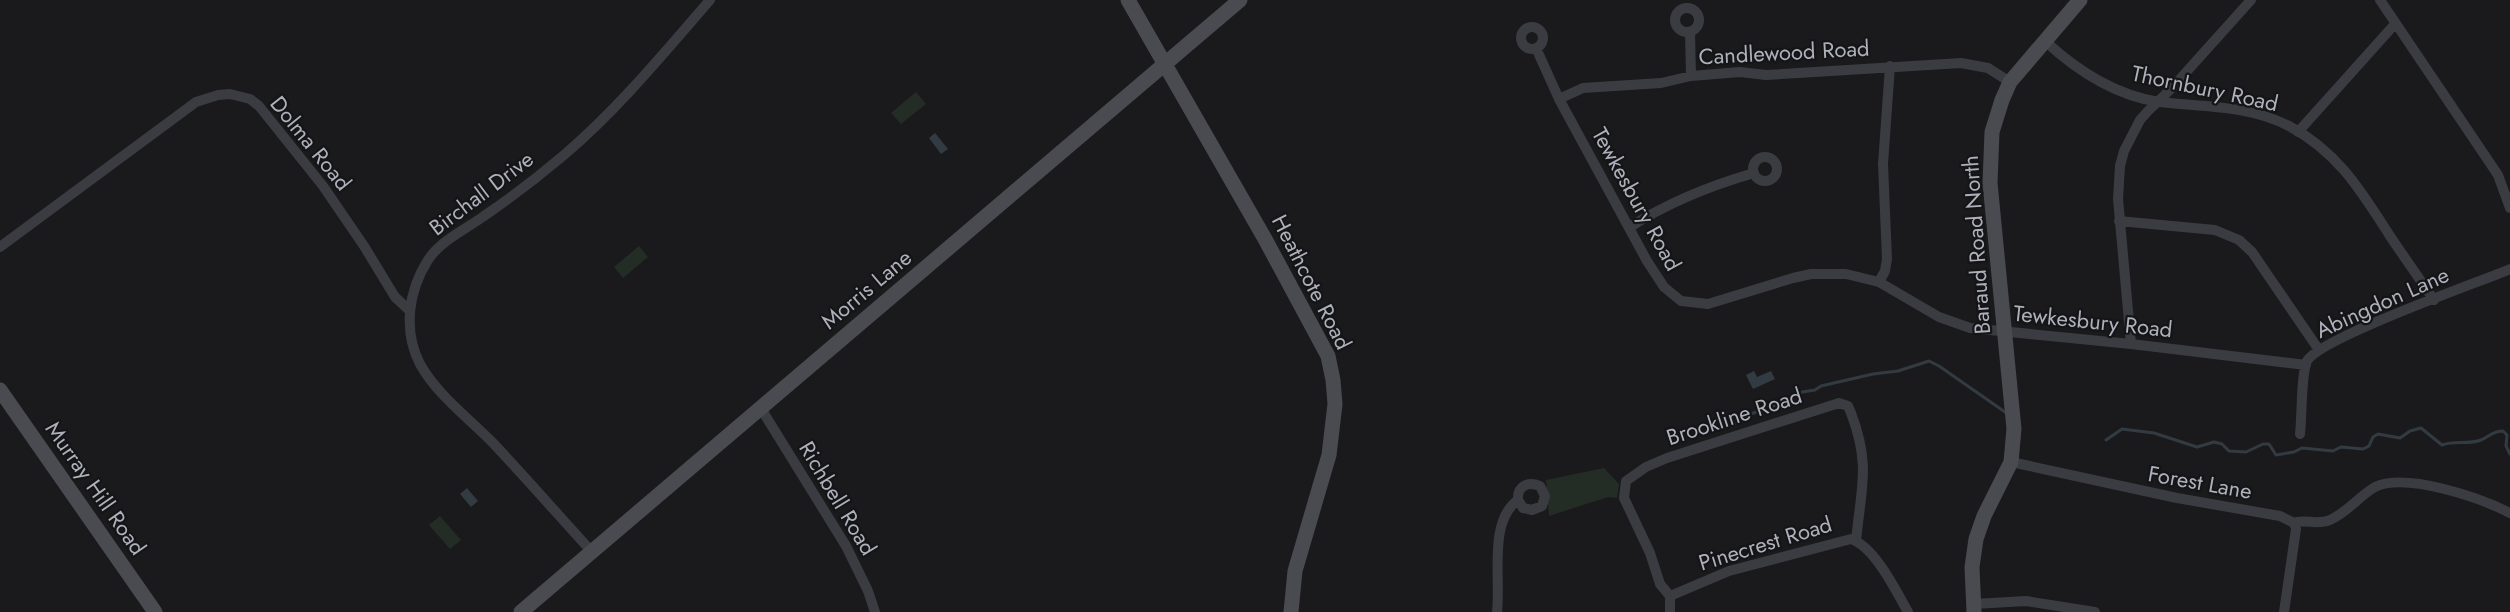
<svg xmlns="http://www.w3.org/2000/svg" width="2510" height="612" viewBox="0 0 2510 612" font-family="Jost,sans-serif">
	<rect width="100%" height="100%" fill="#1a1a1c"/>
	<path fill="#242c26" d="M916 92 926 104 901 124 891 113Z
		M639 246 648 257 623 278 614 267Z
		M1604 468 1619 484 1617 498 1608 497 1549 516 1546 480Z
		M440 516 461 540 450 549 429 525Z"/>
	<path fill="#333b42" d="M935 133 948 149 941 154 929 138Z
		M1754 371 1757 377 1771 371 1775 379 1753 389 1746 375Z
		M467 488 478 501 471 507 460 494Z"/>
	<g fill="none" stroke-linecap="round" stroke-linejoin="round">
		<path stroke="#333b42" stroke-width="3" d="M1727 425H1733L1748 415 1782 403 1802 392 1815 390 1821 386 1873 374 1898 371 1929 361 1939 366 2005 412
			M2106 440 2122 429 2154 433 2197 447 2214 442 2222 444 2229 451 2246 452 2263 444H2269L2276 455 2294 452 2302 448 2333 451 2341 447 2363 449 2369 446 2373 437 2378 434 2400 438 2410 431 2421 428 2442 445C2455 440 2468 445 2481 440 2489 437 2492 431 2503 431L2507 435 2506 446 2510 454"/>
		<path stroke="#3b3c41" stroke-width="10" d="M2380 0 2498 175 2510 208
			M1675 20a12 12 0 1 1 24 0a12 12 0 1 1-24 0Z
			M1521 38a11 11 0 1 1 22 0a11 11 0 1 1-22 0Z
			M1690 32 1691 76
			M2044 40C2076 70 2114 95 2159 102 2202 107 2249 105 2289 126 2338 152 2361 191 2390 236 2404 257 2419 278 2434 300
			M1536 48 1559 99 1647 261 1664 287 1681 301 1708 304 1793 278 1811 274H1846L1879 282 1939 317 1970 328 2131 344 2306 365
			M1559 99 1583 88 1661 83 1691 76 1740 72 1766 75 1961 63 1988 68 2010 82
			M2298 132 2395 24
			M1753 169a12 12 0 1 1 24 0a12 12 0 1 1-24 0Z
			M2119 221 2215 230 2239 240 2252 252 2319 350
			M1630 227C1669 202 1709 186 1754 173
			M0 247 196 102 218 95 230 94 250 99 259 106 323 186 364 246 395 297 409 310
			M1879 282 1885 271 1887 259 1883 164 1890 66
			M2131 344 2118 199 2120 166 2124 151 2140 120 2148 111 2171 89 2251 0
			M760 407 846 546 868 591 875 612
			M2300 434C2302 419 2301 373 2307 361 2320 338 2477 283 2510 269
			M2011 462 2177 498 2280 516 2294 523 2296 529 2284 612
			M2294 523C2303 518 2316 526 2330 520 2348 512 2359 496 2375 487 2406 472 2481 498 2510 513
			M592 552C559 516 527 479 494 444 470 419 437 395 420 364 403 331 408 291 428 260 440 241 466 229 484 216 512 197 538 177 564 155 618 109 664 53 710 0
			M1670 596 1660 584 1650 553 1624 498 1626 481 1646 467 1667 458 1839 403 1848 406 1851 413C1871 465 1861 488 1856 541
			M1670 596 1729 571 1851 539C1875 547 1896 591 1908 612
			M1974 604 2026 601 2095 612
			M1497 612C1501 579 1488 521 1518 500 1517 486 1528 481 1540 486L1545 496 1542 506 1532 510 1523 508 1518 500
			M1670 612V596"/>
		<path stroke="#4a4b51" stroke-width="15" d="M1128 0 1265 239 1328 356 1333 380 1335 404 1329 455 1295 571 1291 612
			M0 390 155 612
			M521 612 1240 0
			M1974 612 1972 567 1976 539 1984 516 2011 462 2014 429 1990 183 1992 132 2002 100 2010 82 2080 0"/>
	</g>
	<g text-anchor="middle" stroke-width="4.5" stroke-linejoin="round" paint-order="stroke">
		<g font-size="22" fill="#aeb1bb" stroke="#151517">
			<text transform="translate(1784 52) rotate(-3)" y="8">Candlewood Road</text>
			<text transform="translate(2205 88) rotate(12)" y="8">Thornbury Road</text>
			<text transform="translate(311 143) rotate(51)" y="8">Dolma Road</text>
			<text transform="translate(481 193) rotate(-37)" y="8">Birchall Drive</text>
			<text transform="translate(1637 199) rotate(61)" y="8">Tewkesbury Road</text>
			<text transform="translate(1976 245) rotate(-94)" y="8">Baraud Road North</text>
			<text transform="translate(1312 282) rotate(63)" y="8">Heathcote Road</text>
			<text transform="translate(866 289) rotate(-40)" y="8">Morris Lane</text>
			<text transform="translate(2382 302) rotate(-24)" y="8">Abingdon Lane</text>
			<text transform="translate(2093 321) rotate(6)" y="8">Tewkesbury Road</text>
			<text transform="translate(1734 416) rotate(-18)" y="8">Brookline Road</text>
			<text transform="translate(2200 482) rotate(10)" y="8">Forest Lane</text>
			<text transform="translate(96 488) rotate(55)" y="8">Murray Hill Road</text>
			<text transform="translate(838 498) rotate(59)" y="8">Richbell Road</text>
			<text transform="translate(1765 543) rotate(-17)" y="8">Pinecrest Road</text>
		</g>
	</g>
</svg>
